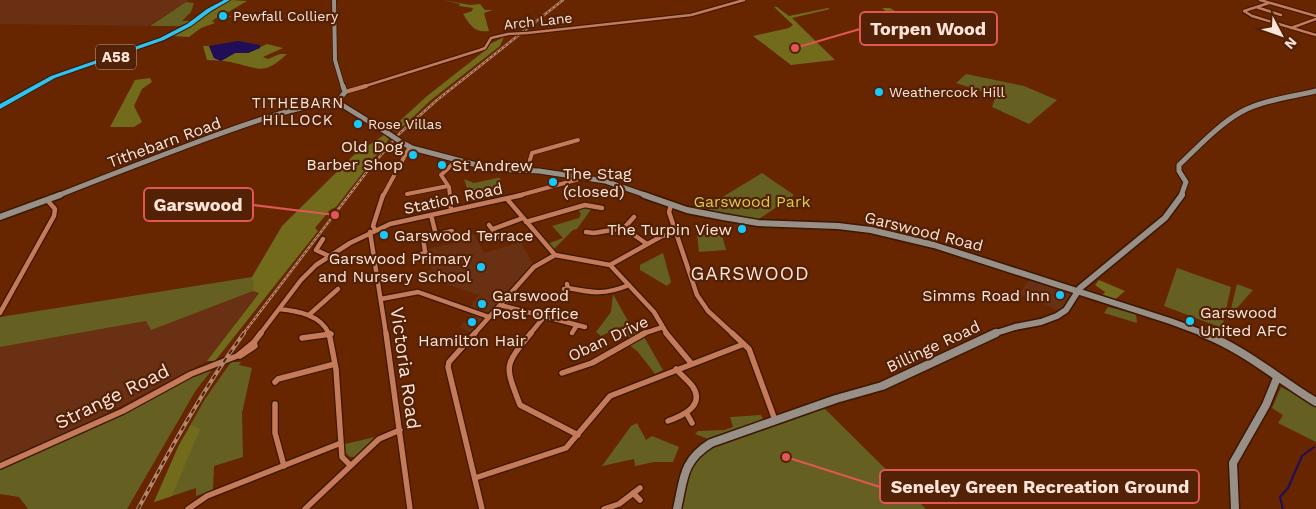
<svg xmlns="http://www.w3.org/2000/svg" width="1316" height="509" viewBox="0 0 1316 509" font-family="'Work Sans',sans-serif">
	<rect width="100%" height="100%" fill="#672500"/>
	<path fill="#693014" d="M0 0H189L148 26 0 24Z
		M474 234 484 253 521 242 533 264 471 333 459 327 472 315 466 312 479 295 427 278 426 271 431 270 427 249 458 242Z
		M1030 279 1072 294 1064 307 1059 311 1019 294Z
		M253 291 259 292 207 361 94 420 0 462V347L146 321Z"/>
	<path fill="#656021" d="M186 2 194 3 191 12 182 21H193C189 24 185 23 180 26H150Z
		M966 74 1024 86 1057 100 1029 124 992 107 996 96 956 83Z
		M762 173 794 195 756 221 698 212Z
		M497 178H500L503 187 469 194 464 179 474 183Z
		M586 207 592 208 577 229 573 230 554 249 547 244 563 238 552 226 579 218 581 214 578 209Z
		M697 235H722L726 250 699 252Z
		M663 253 671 282 667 286 640 270V265Z
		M1177 268 1231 287 1222 328 1164 306Z
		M252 277 253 291 151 330 146 321 0 347V317Z
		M1237 284 1253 290 1229 317Z
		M613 294 629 323 644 337 663 370 655 374 638 352 626 342 631 339 620 327 601 336 596 332 611 312Z
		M1108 307 1136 314 1137 323 1104 313Z
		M231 362H241L239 365 252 368 242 413 243 457 214 466 213 490 196 496V488L154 502 179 445 205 399Z
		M212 370 196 390 127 509H28L19 497 0 494V468L193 376Z
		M1281 387 1316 405V442L1278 423 1283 415 1272 408Z
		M823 407 926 509H682L692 465 708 448Z
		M761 415 763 419 711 440 695 434 698 431 724 430 733 427 730 417Z
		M637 423 646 440 652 436 679 447 673 462H654L635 466 634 459 602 466 631 426Z
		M375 437 355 457H350L346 453 345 444Z"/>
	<path fill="#726b1c" d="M231 0 247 1 225 14 232 17H218L212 21 215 23 201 28 189 37 172 36Z
		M443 0 470 5 480 4 485 10H493L484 13 489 31C474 33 470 25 463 14L472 11 473 8 459 6 460 4Z
		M774 7H777L789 16 828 8 830 9 792 18 835 60 791 65 753 36 789 28 793 25Z
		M882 8H890L908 19 946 25H966L983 31 954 32 931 25 900 22V26L882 37 878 34 893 22 892 17Z
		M504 37 500 46 431 100 397 132 391 129 427 96 487 49 490 44Z
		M267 44 283 48 263 57 268 59 280 54H287C264 75 261 69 234 63 225 60 216 61 207 60L203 46H209L214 58 221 61 235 53H248Z
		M150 78 152 82 142 89 134 106 142 122 134 127H110L135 80Z
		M384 135 389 139 336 207 330 210 315 228 318 231 215 361H207L259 293 253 291 252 277 282 226 354 155Z
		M1099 280 1125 291 1112 302 1100 298 1105 292 1095 285Z
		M191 425 200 429 172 496 154 502 179 445Z"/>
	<path fill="#200e59" d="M238 41 260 45V48L248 53H235L221 61 214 58 209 46Z"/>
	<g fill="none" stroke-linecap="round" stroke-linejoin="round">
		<path stroke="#200e59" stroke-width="2" d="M1283 509 1280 497 1288 488 1302 456 1314 447"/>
		<defs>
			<path id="street-far3" d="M1260 0 1316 16
				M1269 3 1244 11 1252 16 1316 35
				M1256 7 1281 15
				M1291 28 1316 19
				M527 33 691 15 744 0
				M362 87 480 50 485 48 491 38 508 34"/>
			<path id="street-far2" d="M345 92 366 86
				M527 170 532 153 578 140
				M407 194 448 186
				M383 196 408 150 412 148
				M450 196 449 187 441 175 457 160
				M517 196 583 178"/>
			<path id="street-far1" d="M450 195 451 210
				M507 199 555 255 610 265 662 236 676 233
				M671 205 669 212 697 295 708 311 733 334
				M431 215 436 235
				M526 222 585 205 602 208
				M489 225 498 237
				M624 228 634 217
				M493 229 523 218
				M375 230 373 226 383 195
				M370 232 386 334
				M586 232 594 233 624 228 647 244
				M323 239 316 250 329 256
				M417 255 426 253
				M426 258 423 238 452 231
				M610 265 654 312 667 334
				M568 288C593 293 605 295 629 285
				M564 289 568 288 567 284
				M381 299 418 292 489 317
				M500 305 585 327
				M279 309C298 311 321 315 329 334
				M0 313 54 216 55 209 47 200
				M310 314 338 289
				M572 333 577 325
				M260 334 301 280 316 265 350 243 390 224 522 195
				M329 334H331
				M474 334 534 267 555 255
				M530 334 544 317
				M642 334 663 327"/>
			<path id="street" d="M329 333 336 369 342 457 350 465
				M386 333 410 509
				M475 333 449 362 448 367 482 509
				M531 333C503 367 505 365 520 405L578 435
				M666 333 691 363
				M732 333 749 349 775 420
				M302 338 331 334
				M240 356 255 346 254 342
				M562 373 592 363 645 333
				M275 382 278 379 335 364
				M275 404V433L284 466
				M687 414 692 423
				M668 421C682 416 705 406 693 387 689 381 681 375 676 369
				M0 466 123 411 191 374 237 356 254 342 261 333
				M475 478 566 448 610 396 744 344
				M633 493 640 500
				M188 509 207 496 341 443
				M305 509 379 439 400 430
				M604 509 619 504 640 488"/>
			<path id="secondary-far3" d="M334 0 335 60 343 87"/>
			<path id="secondary-far2" d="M339 100 345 92 343 86
				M339 100V103L389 134
				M401 142 412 148 492 169 539 171 605 181 648 196
				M57 196C104 177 152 159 200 141 246 124 290 108 339 100
				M1181 196 1186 182 1179 171V165C1198 147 1218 125 1241 112 1263 100 1292 97 1316 91"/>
			<path id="secondary-far1" d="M644 195 687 210 723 217 758 223 838 226 871 230 934 245 1170 321 1205 334
				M0 217 60 195
				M993 334 1015 327 1041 322 1057 316 1066 310 1080 288 1165 218 1182 195"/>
			<path id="secondary" d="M1202 333C1244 349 1278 379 1316 402
				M677 509C684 479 682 461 711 443L836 399 882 386 996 333
				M1235 509 1233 463 1266 405 1277 378"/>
			<path id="highway" d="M224 0H230L211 11 191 26 164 40 55 78 0 109V104L51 76 160 38 187 24 207 9Z"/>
		</defs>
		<use href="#street-far3" stroke="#3b1706" stroke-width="4.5"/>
		<use href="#street-far2" stroke="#3b1706" stroke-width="5.5"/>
		<use href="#street-far1" stroke="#3b1706" stroke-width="7"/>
		<use href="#street" stroke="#3b1706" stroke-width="8"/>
		<use href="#secondary-far3" stroke="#3b1706" stroke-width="5.5"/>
		<use href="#secondary-far2" stroke="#3b1706" stroke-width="7"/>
		<use href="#secondary-far1" stroke="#3b1706" stroke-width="9"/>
		<use href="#secondary" stroke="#3b1706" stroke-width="11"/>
		<use href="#highway" stroke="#3b1706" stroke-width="2"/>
		<use href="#street-far3" stroke="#c57a5a" stroke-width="2.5"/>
		<use href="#street-far2" stroke="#c57a5a" stroke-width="4"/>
		<use href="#street-far1" stroke="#c57a5a" stroke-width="4.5"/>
		<use href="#street" stroke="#c57a5a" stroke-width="5.5"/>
		<use href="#secondary-far3" stroke="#989087" stroke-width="4"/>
		<use href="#secondary-far2" stroke="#989087" stroke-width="5"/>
		<use href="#secondary-far1" stroke="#989087" stroke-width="6"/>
		<use href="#secondary" stroke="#989087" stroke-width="8"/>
		<use href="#highway" fill="#2fc3f0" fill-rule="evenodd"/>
		<defs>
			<path id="rail-far1" d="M243 334 369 169 400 133 437 100 563 0"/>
			<path id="rail" d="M138 509C171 448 203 389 244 333"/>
		</defs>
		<use href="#rail-far1" stroke="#b3866e" stroke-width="2.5"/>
		<use href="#rail" stroke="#b3866e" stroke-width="4"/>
		<use href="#rail-far1" stroke="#532106" stroke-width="1" stroke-dasharray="2.5" stroke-linecap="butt"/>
		<use href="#rail" stroke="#532106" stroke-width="2" stroke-dasharray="5" stroke-linecap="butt"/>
		<defs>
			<path id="street-bridge" d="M508 34 527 33"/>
			<path id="secondary-bridge" d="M389 134 401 142"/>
		</defs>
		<use href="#street-bridge" stroke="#3b1706" stroke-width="4.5" stroke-linecap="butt"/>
		<use href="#secondary-bridge" stroke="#3b1706" stroke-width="7" stroke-linecap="butt"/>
		<use href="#street-bridge" stroke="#c57a5a" stroke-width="2.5"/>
		<use href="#secondary-bridge" stroke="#989087" stroke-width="5"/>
	</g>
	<g fill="#16cafb" stroke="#532106" stroke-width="2">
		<circle cx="223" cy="16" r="5"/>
		<circle cx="879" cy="92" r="5"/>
		<circle cx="358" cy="124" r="5"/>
		<circle cx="413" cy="155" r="5"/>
		<circle cx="442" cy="165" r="5"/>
		<circle cx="553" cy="182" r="5"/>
		<circle cx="742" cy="229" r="5"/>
		<circle cx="384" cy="235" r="5"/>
		<circle cx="481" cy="267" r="5"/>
		<circle cx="1060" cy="295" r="5"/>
		<circle cx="482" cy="304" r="5"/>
		<circle cx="1190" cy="321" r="5"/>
		<circle cx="472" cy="322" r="5"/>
	</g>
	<g text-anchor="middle" stroke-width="4.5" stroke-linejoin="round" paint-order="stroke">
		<g font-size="14" fill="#fde4d9" stroke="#532106" text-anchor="start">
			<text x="233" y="21">Pewfall Colliery</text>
			<text x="889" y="97">Weathercock Hill</text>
			<text x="368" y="129">Rose Villas</text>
		</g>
		<g font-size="14" fill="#fde4d9" stroke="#532106">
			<text transform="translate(538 21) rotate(-6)" y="5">Arch Lane</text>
		</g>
		<rect fill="#532106" stroke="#caaa9a" stroke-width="1" x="96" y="44.5" width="40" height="25" rx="4"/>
		<g font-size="15" font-weight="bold" fill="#fde4d9">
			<text x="116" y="62">A58</text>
		</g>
		<g font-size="15" letter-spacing="1" fill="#fde4d9" stroke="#532106">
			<text x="298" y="108">TITHEBARN<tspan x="298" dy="17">HILLOCK</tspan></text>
		</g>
		<g font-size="16" fill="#fde4d9" stroke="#532106">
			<text transform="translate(164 142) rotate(-20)" y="6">Tithebarn Road</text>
			<text transform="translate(453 198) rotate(-12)" y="6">Station Road</text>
			<text transform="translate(924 231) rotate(14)" y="6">Garswood Road</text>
			<text transform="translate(608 338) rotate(-25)" y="6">Oban Drive</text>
			<text transform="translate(933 346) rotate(-25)" y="6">Billinge Road</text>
		</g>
		<g font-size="16" fill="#fde4d9" stroke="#532106" text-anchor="start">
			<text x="403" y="152" text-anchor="end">Old Dog<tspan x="403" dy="18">Barber Shop</tspan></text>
			<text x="452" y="171">St Andrew</text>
			<text x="563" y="179">The Stag<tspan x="563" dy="18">(closed)</tspan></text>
			<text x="732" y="235" text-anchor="end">The Turpin View</text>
			<text x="394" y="241">Garswood Terrace</text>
			<text x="471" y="264" text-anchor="end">Garswood Primary<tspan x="471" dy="18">and Nursery School</tspan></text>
			<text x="492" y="301">Garswood<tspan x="492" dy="18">Post Office</tspan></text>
			<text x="1050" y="301" text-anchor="end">Simms Road Inn</text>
			<text x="1200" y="318">Garswood<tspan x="1200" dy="18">United AFC</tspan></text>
			<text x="472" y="346" text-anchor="middle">Hamilton Hair</text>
		</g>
		<g font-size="16" fill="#d8cc44" stroke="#532106">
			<text x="752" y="207">Garswood Park</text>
		</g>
		<g font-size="19" letter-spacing="1" fill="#fde4d9" stroke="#532106">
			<text x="750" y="280">GARSWOOD</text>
		</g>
		<g font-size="19" fill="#fde4d9" stroke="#532106">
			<text transform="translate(406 368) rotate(82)" y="7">Victoria Road</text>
			<text transform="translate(112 396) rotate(-26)" y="7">Strange Road</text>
		</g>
	</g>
	<path fill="none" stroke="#e05754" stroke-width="2" d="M795 48L860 29M335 215L253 205M786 457L880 487"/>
	<g fill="#e05754" stroke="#532106" stroke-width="2">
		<circle cx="795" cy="48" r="5"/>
		<circle cx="335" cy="215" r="5"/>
		<circle cx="786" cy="457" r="5"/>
	</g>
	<g fill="#532106" stroke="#e05754" stroke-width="2">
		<rect x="860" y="12" width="137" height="33" rx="5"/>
		<rect x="144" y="188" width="109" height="33" rx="5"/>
		<rect x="880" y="470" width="319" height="33" rx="5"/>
	</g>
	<g font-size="18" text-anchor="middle" font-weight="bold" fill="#fde4d9">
		<text x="928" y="35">Torpen Wood</text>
		<text x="198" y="211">Garswood</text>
		<text x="1040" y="493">Seneley Green Recreation Ground</text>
	</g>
	<g transform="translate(1281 35) rotate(131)" stroke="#532106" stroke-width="4" paint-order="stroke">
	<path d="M0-4L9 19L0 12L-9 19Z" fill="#fde4d9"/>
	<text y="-8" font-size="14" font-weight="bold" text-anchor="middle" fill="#fde4d9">N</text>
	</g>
</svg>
